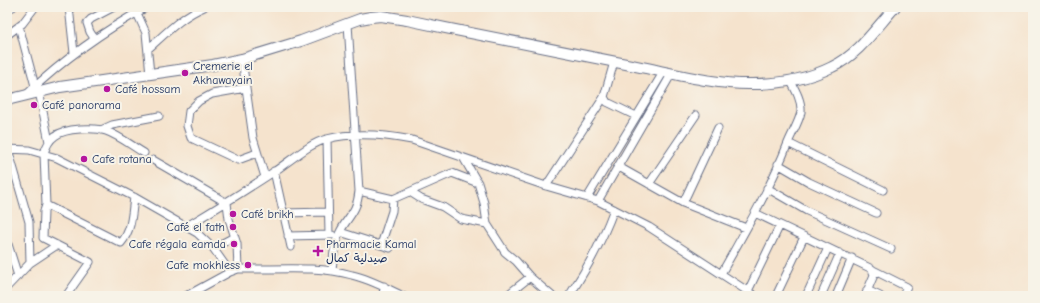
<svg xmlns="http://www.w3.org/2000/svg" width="1040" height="303" viewBox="0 0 1040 303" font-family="'Comic Neue','Playpen Sans Arabic',sans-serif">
	<rect width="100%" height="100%" fill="#f7f3e8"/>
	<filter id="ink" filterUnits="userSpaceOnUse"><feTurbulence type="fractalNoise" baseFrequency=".025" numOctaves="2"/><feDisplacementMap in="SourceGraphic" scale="8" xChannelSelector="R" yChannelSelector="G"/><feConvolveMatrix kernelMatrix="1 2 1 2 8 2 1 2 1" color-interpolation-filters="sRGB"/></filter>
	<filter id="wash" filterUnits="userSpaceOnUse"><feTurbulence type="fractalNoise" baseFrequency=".012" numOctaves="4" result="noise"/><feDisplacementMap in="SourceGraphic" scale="16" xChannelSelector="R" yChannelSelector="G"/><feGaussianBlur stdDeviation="0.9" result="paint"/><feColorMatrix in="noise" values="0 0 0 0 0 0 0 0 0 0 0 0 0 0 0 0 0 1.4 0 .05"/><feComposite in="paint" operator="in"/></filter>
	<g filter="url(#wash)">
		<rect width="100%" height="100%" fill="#f5e3cd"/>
	</g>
	<g filter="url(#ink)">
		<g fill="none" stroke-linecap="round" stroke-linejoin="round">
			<defs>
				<path id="street" d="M69 7 74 53
					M7 8 13 7
					M137 13 146 33 150 74
					M19 26 35 86
					M7 35 22 24 35 7
					M94 38 90 32 87 23 91 19 114 7
					M148 49C166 33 182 16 204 7
					M242 59 253 138 265 177
					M614 62 604 97 607 102 636 116
					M246 88 212 94 199 101 189 111 187 126 191 138 238 160 257 153
					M39 91 49 142
					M27 94C64 59 103 31 147 7
					M101 130 112 125 159 116
					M327 139 329 235
					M788 143 883 190
					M7 149 29 150 57 158 134 197 197 233 213 248 230 272
					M8 149 29 222 30 263
					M464 159 478 183 484 203 487 224 505 252 516 261 530 277 552 296
					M153 160 227 203 229 219 237 244 238 269
					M778 164 809 182 876 213
					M619 167 683 203 746 228
					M274 171 291 247
					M649 184 696 115
					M546 186 604 97
					M767 188 807 211 891 249
					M359 191 393 199 452 173 478 183
					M410 192 421 199 443 207 461 219 487 224
					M134 197C132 213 132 230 121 243L46 205 44 154C46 146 49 140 55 136 65 128 95 127 106 131 120 136 132 146 144 153
					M587 198 664 71
					M598 201 672 73
					M683 203 718 128
					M46 205 44 211 43 238 90 262 66 296
					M284 213 328 212
					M755 213 872 269 874 275 865 296
					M187 226C217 208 246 190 275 171 290 161 310 143 327 139 353 132 386 135 412 140L546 186 598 201 649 227 755 296
					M340 232 390 248
					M288 236 332 235
					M7 241 18 276
					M381 245 392 211 393 199
					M213 248 234 237
					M873 270 907 287 903 296
					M332 271C333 258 334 245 339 234 347 216 357 214 359 191L348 24
					M721 274C745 231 770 189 788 143 792 133 799 122 801 112 802 101 795 89 790 80
					M7 287 30 263 57 245
					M867 290 880 296
					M748 291 780 225
					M186 296 230 272 238 269C275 270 315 265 352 275 370 279 386 288 403 296
					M383 296 384 286
					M506 296 530 277
					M569 296C587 269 603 239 614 209
					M776 296 804 237
					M806 296 828 248
					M821 296 840 253
					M836 296 852 258"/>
				<path id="secondary" d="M7 100 60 87 213 65 242 59 301 41 360 19 371 17 381 16 407 20C483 36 559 51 636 66 672 73 716 85 752 84 779 84 808 79 832 67 858 55 876 28 895 7"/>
			</defs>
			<use href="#street" stroke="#676e85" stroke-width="9"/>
			<use href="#secondary" stroke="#676e85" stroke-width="12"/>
			<use href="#street" stroke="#fff" stroke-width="7"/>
			<use href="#secondary" stroke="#fff" stroke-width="10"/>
		</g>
	</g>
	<g fill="#b5179e" stroke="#f7f3e8" stroke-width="1.5">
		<circle cx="185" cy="73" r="4"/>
		<circle cx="107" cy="89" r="4"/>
		<circle cx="34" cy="105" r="4"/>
		<circle cx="84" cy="159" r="4"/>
		<circle cx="233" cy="214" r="4"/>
		<circle cx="233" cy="227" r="4"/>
		<circle cx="234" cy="244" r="4"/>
		<path d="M316 245h4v4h4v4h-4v4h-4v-4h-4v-4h4z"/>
		<circle cx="248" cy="265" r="4"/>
	</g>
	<g text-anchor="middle" stroke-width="4" stroke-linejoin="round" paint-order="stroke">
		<g font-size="12" fill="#1b2f5e" stroke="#f7f3e8" text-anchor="start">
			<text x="193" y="70">Cremerie el<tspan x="193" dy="14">Akhawayain</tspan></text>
			<text x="115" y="93">Café hossam</text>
			<text x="42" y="109">Café panorama</text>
			<text x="92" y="163">Cafe rotana</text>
			<text x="241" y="218">Café brikh</text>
			<text x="225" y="231" text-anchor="end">Café el fath</text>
			<text x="226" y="248" text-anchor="end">Cafe régala eamda</text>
			<text x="326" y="248">Pharmacie Kamal<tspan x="326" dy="14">صيدلية كمال</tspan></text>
			<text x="240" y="269" text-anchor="end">Cafe mokhless</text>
		</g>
	</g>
	<rect width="1040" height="303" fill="none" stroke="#f7f3e8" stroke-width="24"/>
</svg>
